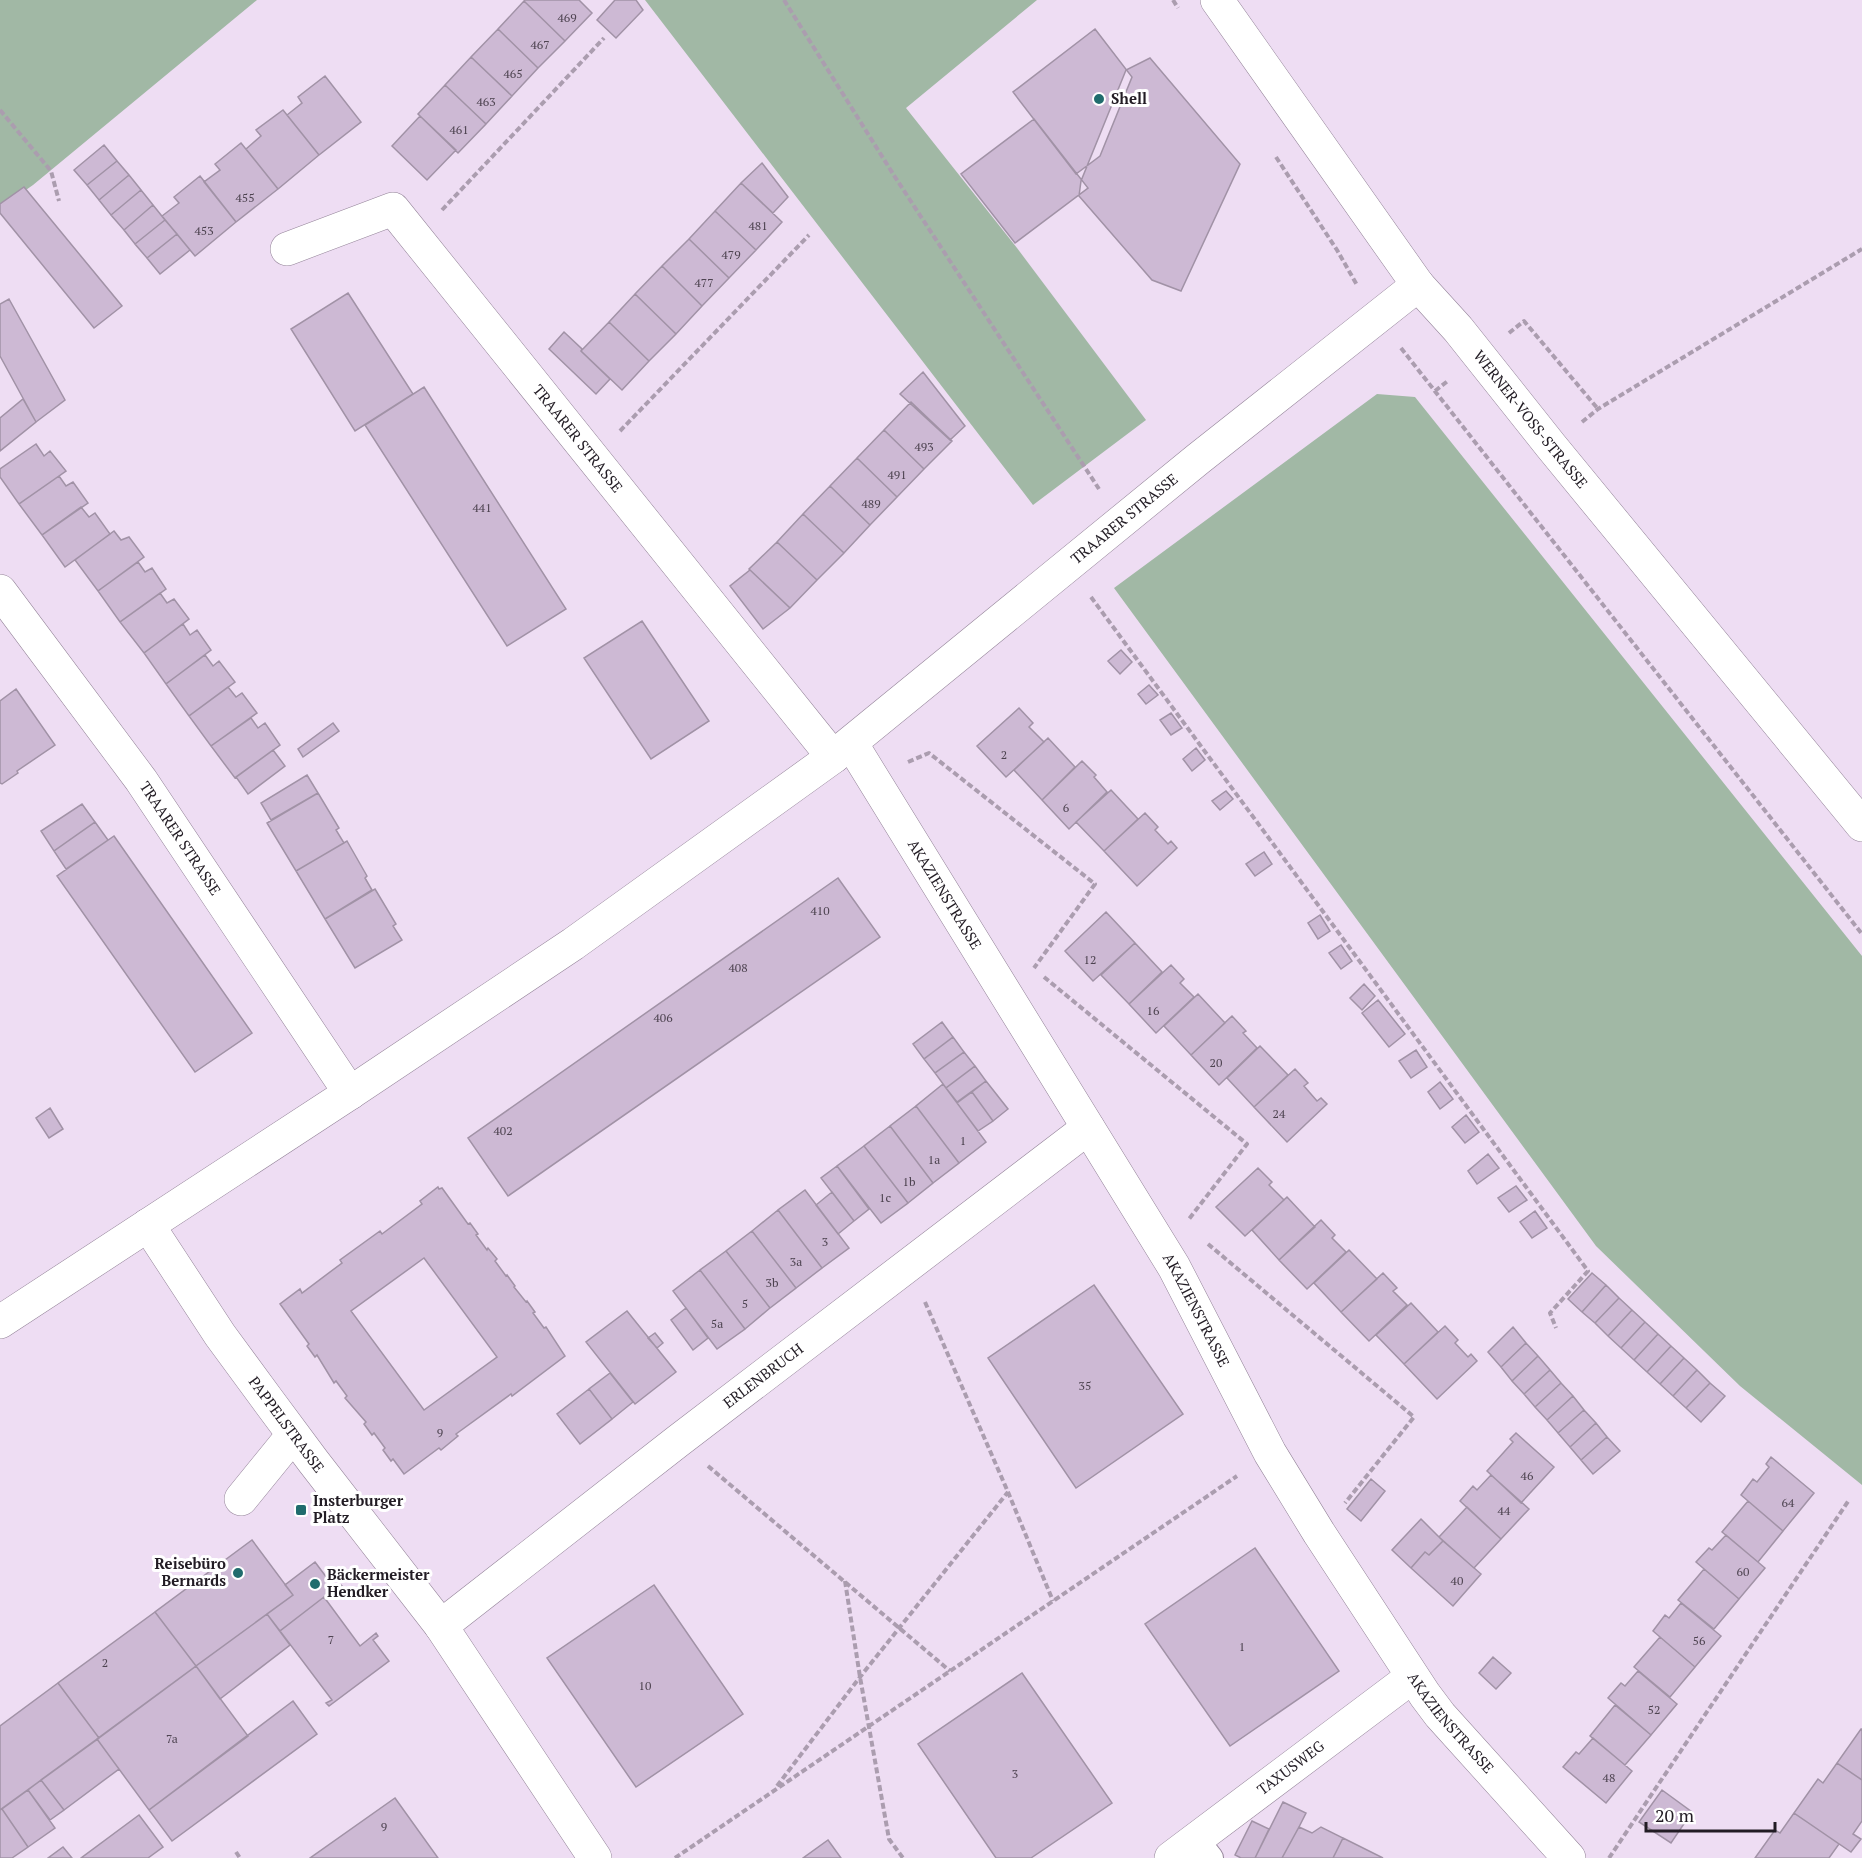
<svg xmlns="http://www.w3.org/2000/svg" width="1862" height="1858" viewBox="0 0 1862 1858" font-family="'PT Serif',serif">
	<rect width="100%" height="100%" fill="#eeddf3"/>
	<path fill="#a1b8a5" d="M0 0H257L33 185 0 208Z
		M645 0H1037L906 108 1017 248 1146 420 1033 505Z
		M1377 394 1415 397 1862 956V1485L1740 1386 1596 1246 1114 588Z"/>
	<path fill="#cdb9d4" stroke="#a192a6" stroke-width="1.5" fill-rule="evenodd" d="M525 0H579L592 13 565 41 524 1Z
		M615 0H636L643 10 616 38 597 20Z
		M524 1 565 41 538 68 498 29Z
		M498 29 538 68 512 96 471 57Z
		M1095 29 1132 77 1100 156 1076 174 1013 92Z
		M471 57 512 96 486 124 445 85Z
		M1150 58 1240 164 1181 291 1152 280 1079 196 1081 181 1126 70Z
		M325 76 361 122 319 155 287 115 302 103 298 97Z
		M445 85 486 124 458 153 418 114Z
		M283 110 319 155 278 189 246 149 261 136 256 130Z
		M420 116 456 150 427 180 392 146Z
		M1034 119 1088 188 1015 243 961 174Z
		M241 143 278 189 236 222 204 182 220 170 215 164Z
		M104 145 117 161 87 185 74 170Z
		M117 161 129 175 99 200 87 185Z
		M762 163 788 197 773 213 741 183Z
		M129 175 141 190 111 215 99 200Z
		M200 176 236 222 195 256 162 216 179 203 174 197Z
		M741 183 782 222 756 250 715 211Z
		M24 187 122 306 94 328 0 213V204Z
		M141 190 153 205 124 230 111 215Z
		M153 205 165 220 135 244 124 230Z
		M715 211 756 250 729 278 689 239Z
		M165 220 177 234 147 258 135 244Z
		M177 234 190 250 160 274 147 258Z
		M689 239 729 278 702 306 662 266Z
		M662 266 702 306 676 334 635 294Z
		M348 293 413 394 355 431 291 329Z
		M635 294 676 334 649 361 609 322Z
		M9 299 65 400 36 422 0 356V304Z
		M609 322 649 361 622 390 581 351Z
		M564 332 582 349 581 351 610 379 596 394 549 349Z
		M923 372 965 426 950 440 900 394Z
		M424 387 566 609 507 646 365 425Z
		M23 399 36 422 0 451V418Z
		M911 402 952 441 924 469 884 430Z
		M884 430 924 469 897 497 857 458Z
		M36 444 44 456 50 451 66 471 19 504 0 477V469Z
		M857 458 897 497 870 525 830 486Z
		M59 476 66 486 73 482 88 503 42 535 19 504Z
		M830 486 870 525 844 553 803 514Z
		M81 507 89 517 95 513 110 534 65 567 42 535Z
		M803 514 844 553 817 580 777 542Z
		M114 531 121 540 129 537 144 557 98 591 75 560Z
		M777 542 817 580 790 608 749 569Z
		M138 562 145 572 152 568 166 589 120 622 98 591Z
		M750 570 790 608 763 629 730 586Z
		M160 593 167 603 174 599 189 619 144 653 120 622Z
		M642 621 709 721 651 759 584 658Z
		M183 624 190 635 197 630 211 650 166 684 144 653Z
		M1121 650 1132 662 1120 674 1108 661Z
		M205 655 213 666 219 661 235 682 189 716 166 684Z
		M1149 685 1158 695 1146 704 1138 694Z
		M228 687 236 697 242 693 257 713 211 746 189 716Z
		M16 689 55 745 17 771 18 773 2 784 0 783V701Z
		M1019 708 1033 723 1029 727 1044 742 1006 777 977 746Z
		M1171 713 1182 728 1171 735 1160 720Z
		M251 718 258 728 265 723 280 745 235 778 211 746Z
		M333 723 339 731 303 757 298 749Z
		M1048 738 1075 767 1042 800 1014 770Z
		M1196 748 1205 760 1192 771 1183 759Z
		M273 750 285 766 248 794 236 777Z
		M1082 761 1096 775 1094 777 1107 792 1069 829 1042 800Z
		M307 775 318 793 271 820 261 803Z
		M1111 790 1138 819 1104 851 1076 822Z
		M1226 791 1233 799 1220 810 1212 801Z
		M318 793 339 828 336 830 344 843 296 871 267 823Z
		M82 804 95 822 54 851 41 831Z
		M1145 813 1158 827 1155 830 1168 844 1171 841 1177 848 1137 886 1104 851Z
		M95 822 108 840 66 869 54 851Z
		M114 836 252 1033 195 1072 57 876Z
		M347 841 367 876 365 878 372 890 325 919 296 871Z
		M1264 852 1272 864 1255 876 1246 864Z
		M838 878 880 937 508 1196 468 1138Z
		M375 889 396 924 393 926 402 940 355 968 325 919Z
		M1106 912 1135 943 1093 981 1065 951Z
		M1320 915 1330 931 1318 939 1308 923Z
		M1135 943 1162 972 1129 1004 1101 975Z
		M1341 945 1352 961 1341 969 1329 953Z
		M1171 965 1184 979 1180 983 1194 997 1156 1033 1129 1004Z
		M1364 984 1375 996 1362 1010 1350 998Z
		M1198 994 1225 1023 1191 1055 1164 1026Z
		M1378 1000 1405 1034 1389 1047 1362 1013Z
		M1232 1016 1246 1031 1243 1033 1257 1048 1219 1085 1191 1055Z
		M942 1022 953 1037 924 1059 913 1044Z
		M953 1037 964 1052 935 1073 924 1059Z
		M1260 1046 1288 1075 1254 1107 1227 1078Z
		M1416 1050 1427 1067 1411 1078 1399 1061Z
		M964 1052 975 1066 946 1088 935 1073Z
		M975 1066 986 1081 957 1102 946 1088Z
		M1295 1069 1308 1083 1304 1086 1317 1101 1321 1098 1327 1104 1287 1142 1254 1107Z
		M986 1081 1008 1109 993 1121 972 1092Z
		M1440 1082 1453 1099 1440 1109 1428 1092Z
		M943 1084 986 1142 959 1163 916 1106Z
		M972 1092 993 1121 978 1131 957 1103Z
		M916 1106 959 1163 933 1183 890 1126Z
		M50 1108 63 1129 49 1138 36 1118Z
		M1466 1115 1479 1132 1465 1143 1452 1127Z
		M890 1126 933 1183 908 1203 864 1146Z
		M864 1146 908 1203 881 1223 837 1166Z
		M1488 1154 1499 1168 1477 1184 1468 1171Z
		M837 1166 869 1209 854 1221 821 1178Z
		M1258 1168 1272 1182 1269 1185 1284 1200 1245 1236 1216 1207Z
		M1516 1186 1527 1200 1509 1212 1498 1198Z
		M438 1187 439 1189 442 1188 468 1224 470 1223 478 1234 476 1235 487 1250 488 1248 497 1259 495 1261 506 1276 507 1275 515 1286 514 1287 526 1302 527 1301 535 1312 533 1313 544 1328 546 1327 565 1356 512 1396 511 1394 456 1434 458 1436 441 1450 439 1448 404 1474 393 1459 391 1461 383 1450 385 1448 374 1433 372 1435 364 1424 366 1422 345 1398 347 1396 336 1381 334 1383 317 1355 315 1357 307 1346 309 1344 280 1304 300 1289 302 1293 342 1263 340 1260 380 1231 382 1234 422 1204 420 1201ZM424 1258 497 1357 424 1410 351 1311Z
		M805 1190 849 1248 822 1268 778 1210Z
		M832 1192 854 1221 838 1234 816 1205Z
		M1287 1197 1315 1227 1279 1260 1252 1230Z
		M778 1210 822 1268 796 1288 752 1231Z
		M1535 1211 1547 1228 1532 1238 1520 1222Z
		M1321 1220 1335 1235 1332 1238 1346 1252 1307 1289 1279 1260Z
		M752 1231 796 1288 770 1308 726 1251Z
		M1349 1250 1377 1279 1341 1312 1314 1283Z
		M726 1251 770 1308 745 1329 700 1270Z
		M700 1270 745 1329 717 1349 673 1291Z
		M1383 1273 1397 1288 1393 1291 1407 1305 1369 1341 1341 1312Z
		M1592 1273 1606 1285 1582 1312 1568 1299Z
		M1094 1285 1183 1414 1076 1488 988 1358Z
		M1606 1285 1619 1298 1595 1323 1582 1312Z
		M1619 1298 1632 1310 1608 1336 1595 1323Z
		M1411 1303 1438 1332 1404 1364 1376 1335Z
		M686 1308 708 1338 693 1350 671 1320Z
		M1632 1310 1645 1322 1621 1348 1608 1336Z
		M627 1311 676 1372 635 1404 586 1342Z
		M1645 1322 1658 1334 1634 1360 1621 1348Z
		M1445 1326 1458 1340 1455 1343 1468 1357 1471 1354 1477 1361 1437 1399 1404 1364Z
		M1513 1327 1526 1343 1501 1367 1488 1352Z
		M655 1333 663 1343 657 1348 648 1338Z
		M1658 1334 1671 1346 1647 1372 1634 1360Z
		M1526 1343 1538 1356 1512 1381 1501 1367Z
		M1671 1346 1684 1358 1660 1384 1647 1372Z
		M1538 1356 1550 1370 1524 1394 1512 1381Z
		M1684 1358 1697 1370 1673 1396 1660 1384Z
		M1550 1370 1561 1383 1535 1407 1524 1394Z
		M1697 1370 1710 1383 1686 1408 1673 1396Z
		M610 1373 633 1402 612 1419 589 1389Z
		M1561 1383 1573 1396 1547 1420 1535 1407Z
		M1710 1383 1725 1396 1701 1422 1686 1408Z
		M589 1389 612 1419 580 1444 557 1414Z
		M1573 1396 1584 1410 1558 1433 1547 1420Z
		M1584 1410 1596 1423 1570 1447 1558 1433Z
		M1596 1423 1607 1437 1581 1460 1570 1447Z
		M1516 1433 1554 1467 1521 1503 1487 1471 1513 1442 1510 1439Z
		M1607 1437 1620 1451 1593 1474 1581 1460Z
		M1771 1457 1814 1493 1783 1531 1741 1495 1753 1479 1757 1482 1769 1467 1766 1464Z
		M1491 1475 1529 1509 1501 1539 1460 1501 1473 1486 1477 1490Z
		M1371 1479 1385 1491 1361 1521 1347 1509Z
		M1748 1501 1783 1531 1758 1562 1722 1532Z
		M1467 1507 1501 1539 1474 1568 1439 1537Z
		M1421 1519 1443 1541 1429 1555 1425 1552 1411 1568 1392 1550Z
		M1726 1535 1765 1568 1739 1599 1696 1562 1709 1548 1712 1550Z
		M252 1540 293 1595 196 1666 155 1612Z
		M1443 1541 1481 1574 1453 1606 1411 1568 1425 1552 1429 1555Z
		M1255 1548 1339 1671 1230 1746 1145 1624Z
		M315 1562 336 1590 341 1585 343 1587 326 1600 324 1597 280 1631 267 1614 293 1595 285 1585Z
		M1704 1569 1739 1599 1714 1629 1678 1600Z
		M654 1585 743 1714 636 1787 547 1658Z
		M324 1597 360 1646 376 1633 378 1636 373 1640 389 1661 329 1706 326 1703 332 1700 280 1631Z
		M1681 1603 1721 1636 1695 1667 1653 1631 1665 1615 1669 1618Z
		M155 1612 196 1666 99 1738 58 1683Z
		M267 1614 290 1645 220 1699 196 1666Z
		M1660 1637 1695 1667 1670 1697 1634 1667Z
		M1493 1657 1511 1673 1496 1689 1479 1673Z
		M196 1666 248 1736 149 1810 97 1739Z
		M1638 1671 1677 1704 1651 1735 1608 1698 1621 1683 1625 1686Z
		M1022 1673 1112 1803 1031 1858H996L918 1744Z
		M58 1683 99 1738 0 1810V1726Z
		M293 1701 317 1734 172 1841 149 1810Z
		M1615 1705 1651 1735 1625 1765 1590 1736Z
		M1861 1729H1862V1780L1837 1763Z
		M1593 1738 1632 1771 1606 1803 1563 1767 1576 1752 1579 1754Z
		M97 1739 119 1769 64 1810 41 1780Z
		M1837 1763 1862 1780V1821L1853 1834 1861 1839 1851 1852 1794 1813 1818 1779 1823 1783Z
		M41 1780 64 1810 50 1820 28 1790Z
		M28 1790 55 1828 28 1847 2 1809Z
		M1662 1790 1692 1812 1671 1843 1639 1822Z
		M395 1798 438 1858H310Z
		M1283 1802 1306 1813 1299 1827 1282 1858H1255Z
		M0 1809H2L28 1847 12 1858H0Z
		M1794 1813 1839 1844 1829 1858H1755L1775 1830 1780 1833Z
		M139 1815 163 1847 148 1858H81Z
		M1252 1821 1269 1829 1255 1858H1241L1235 1855Z
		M1299 1827 1312 1833 1321 1827 1343 1838 1333 1858H1282Z
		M1343 1838 1383 1858H1333Z
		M828 1840 841 1858H803Z
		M63 1847 72 1858H48Z"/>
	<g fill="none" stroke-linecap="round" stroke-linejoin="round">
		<defs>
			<path id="service" d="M1196 1839 1211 1858"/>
			<path id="pedestrian" d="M241 1499 293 1435"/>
			<g id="minor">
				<path id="s1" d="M287 249 393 209 833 757"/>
				<path id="s2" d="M0 591 141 780 350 1093"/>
				<path id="s3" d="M851 743 1174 1267 1270 1453 1319 1533 1425 1695 1440 1715 1569 1858"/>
				<path id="s4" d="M148 1225 220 1335 267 1399 313 1461 441 1626 595 1858"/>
				<path id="s5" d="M441 1626 678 1441 1088 1128"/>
				<path id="s6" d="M1171 1858 1412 1677"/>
			</g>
			<g id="tertiary">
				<path id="s7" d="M0 1322 350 1093 573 944 833 757 1198 459 1418 285"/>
			</g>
			<g id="secondary">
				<path id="s8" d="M1217 0 1418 285 1458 329 1551 446 1862 825"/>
			</g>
		</defs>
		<use href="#service" stroke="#948499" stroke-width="26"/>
		<use href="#pedestrian" stroke="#948499" stroke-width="34"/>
		<use href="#minor" stroke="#948499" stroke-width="34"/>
		<use href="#tertiary" stroke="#948499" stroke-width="34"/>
		<use href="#secondary" stroke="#948499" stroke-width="34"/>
		<path stroke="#ab9daf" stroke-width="4" stroke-dasharray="6 3" stroke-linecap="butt" d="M784 0 895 177 1099 489
			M1173 0 1178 8
			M0 110 51 171 59 201
			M1276 157 1337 250 1357 285
			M442 210 604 38
			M1509 333 1524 321 1598 409
			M1401 348 1862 934
			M1435 391 1449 380
			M1582 422 1598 409 1862 249
			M620 431 809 235
			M1091 597 1588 1271 1550 1313 1556 1328
			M908 762 929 753 1095 884 1034 968
			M1044 977 1247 1144 1189 1219
			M1208 1244 1414 1417 1345 1503
			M925 1302 1008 1492 1053 1601
			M708 1466 950 1671
			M845 1581 860 1677 889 1839 903 1858
			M777 1786 860 1677 1008 1492
			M236 1852 240 1858
			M675 1858 1237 1476
			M1609 1858 1849 1500"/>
		<use href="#service" stroke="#fff" stroke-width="24"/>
		<use href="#pedestrian" stroke="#fff" stroke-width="33"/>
		<use href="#minor" stroke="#fff" stroke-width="33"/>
		<use href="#tertiary" stroke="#fff" stroke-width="33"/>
		<use href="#secondary" stroke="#fff" stroke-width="33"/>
	</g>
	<g fill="#206c6d" stroke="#fff" stroke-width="2">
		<circle cx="1099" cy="99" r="6"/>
		<rect x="295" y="1504" width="12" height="12" rx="3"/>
		<circle cx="238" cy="1573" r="6"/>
		<circle cx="315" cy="1584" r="6"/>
	</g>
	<g text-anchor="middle" stroke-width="6" stroke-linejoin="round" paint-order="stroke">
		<g font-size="12" fill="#4d4350">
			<text x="567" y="22">469</text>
			<text x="540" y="49">467</text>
			<text x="513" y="78">465</text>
			<text x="486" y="106">463</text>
			<text x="459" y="134">461</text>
			<text x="245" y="202">455</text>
			<text x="758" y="230">481</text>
			<text x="204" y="235">453</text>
			<text x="731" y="259">479</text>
			<text x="704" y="287">477</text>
			<text x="924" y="451">493</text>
			<text x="897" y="479">491</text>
			<text x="871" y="508">489</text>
			<text x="482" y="512">441</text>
			<text x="1004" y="759">2</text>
			<text x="1066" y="812">6</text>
			<text x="820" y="915">410</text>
			<text x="1090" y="964">12</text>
			<text x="738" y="972">408</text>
			<text x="1153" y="1015">16</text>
			<text x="663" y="1022">406</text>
			<text x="1216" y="1067">20</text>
			<text x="1279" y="1118">24</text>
			<text x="503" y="1135">402</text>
			<text x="963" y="1145">1</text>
			<text x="934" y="1164">1a</text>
			<text x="909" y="1186">1b</text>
			<text x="885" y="1202">1c</text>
			<text x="825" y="1246">3</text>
			<text x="796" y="1266">3a</text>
			<text x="772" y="1287">3b</text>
			<text x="745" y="1308">5</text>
			<text x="717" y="1328">5a</text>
			<text x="1085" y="1390">35</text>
			<text x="440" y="1437">9</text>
			<text x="1527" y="1480">46</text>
			<text x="1788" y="1507">64</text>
			<text x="1504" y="1515">44</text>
			<text x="1743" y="1576">60</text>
			<text x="1457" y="1585">40</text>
			<text x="331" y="1644">7</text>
			<text x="1699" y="1645">56</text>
			<text x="1242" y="1651">1</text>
			<text x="105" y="1667">2</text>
			<text x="645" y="1690">10</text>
			<text x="1654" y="1714">52</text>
			<text x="172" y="1743">7a</text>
			<text x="1015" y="1778">3</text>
			<text x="1609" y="1782">48</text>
			<text x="384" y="1831">9</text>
		</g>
		<g font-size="15" font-weight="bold" fill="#221c24" stroke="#fff" text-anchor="start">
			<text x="1111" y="104">Shell</text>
			<text x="313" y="1506">Insterburger<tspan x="313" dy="17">Platz</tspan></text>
			<text x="226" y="1569" text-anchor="end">Reisebüro<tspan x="226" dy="17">Bernards</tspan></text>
			<text x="327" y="1580">Bäckermeister<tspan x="327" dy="17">Hendker</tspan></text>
		</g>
		<g font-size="15" fill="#221c24" stroke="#fff">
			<text dy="5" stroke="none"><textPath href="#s8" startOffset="524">WERNER-VOSS-STRASSE</textPath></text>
			<text dy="5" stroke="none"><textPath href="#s1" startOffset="408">TRAARER STRASSE</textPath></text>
			<text dy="5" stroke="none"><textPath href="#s7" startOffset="1383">TRAARER STRASSE</textPath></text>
			<text dy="5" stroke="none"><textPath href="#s2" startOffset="306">TRAARER STRASSE</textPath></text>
			<text dy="5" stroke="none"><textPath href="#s3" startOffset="178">AKAZIENSTRASSE</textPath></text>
			<text dy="5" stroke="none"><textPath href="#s3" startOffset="664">AKAZIENSTRASSE</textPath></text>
			<text dy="5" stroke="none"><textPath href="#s5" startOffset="408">ERLENBRUCH</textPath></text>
			<text dy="5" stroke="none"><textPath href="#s4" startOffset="243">PAPPELSTRASSE</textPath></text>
			<text dy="5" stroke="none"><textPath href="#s3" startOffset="1150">AKAZIENSTRASSE</textPath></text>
			<text dy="5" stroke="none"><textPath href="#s6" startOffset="150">TAXUSWEG</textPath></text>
		</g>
	</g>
	<path d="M1646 1822v9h129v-9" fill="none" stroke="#221c24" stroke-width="3"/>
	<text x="1655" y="1822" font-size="18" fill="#221c24" stroke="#ffffff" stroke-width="4.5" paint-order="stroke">20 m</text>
</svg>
